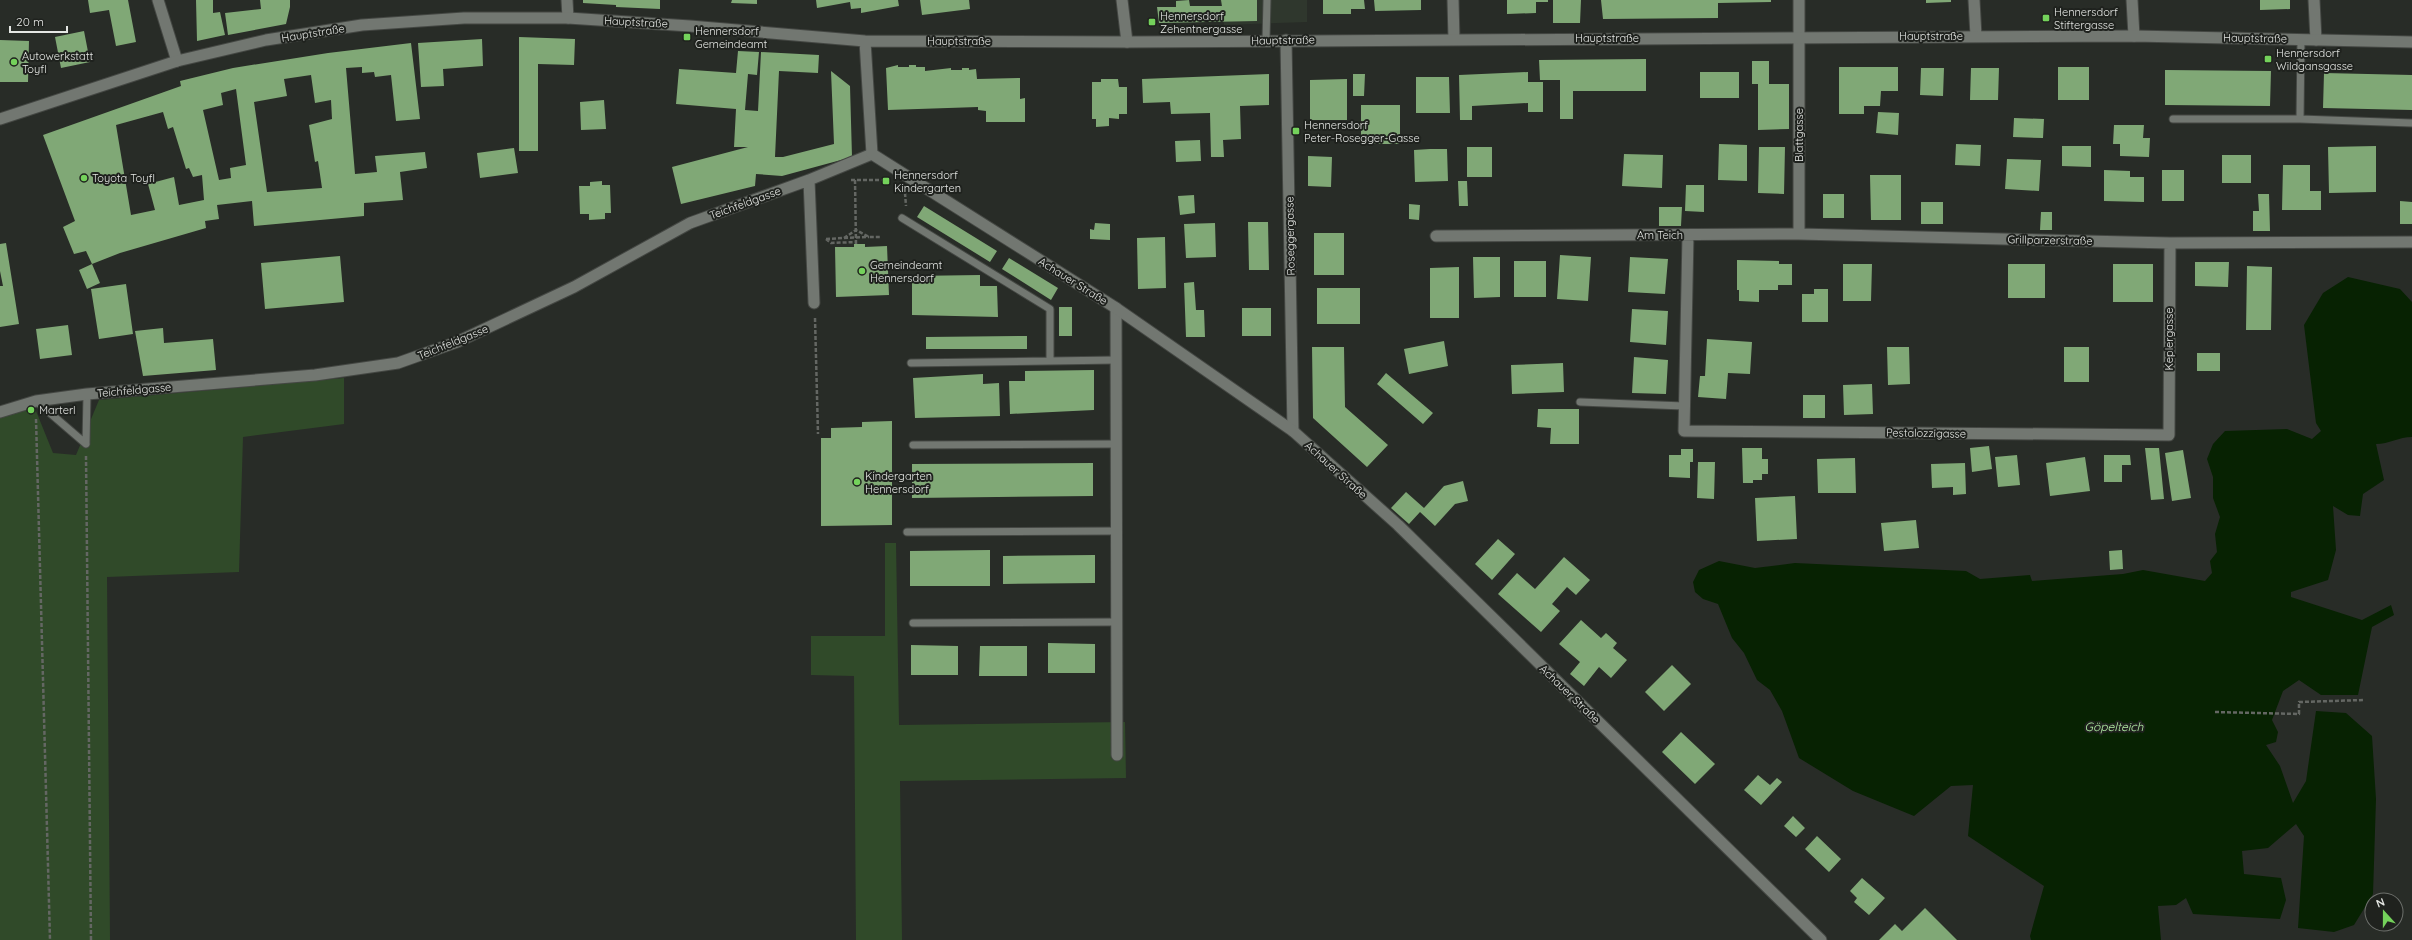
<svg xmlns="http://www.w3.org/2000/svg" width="2412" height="940" viewBox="0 0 2412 940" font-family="Quicksand,sans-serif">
	<rect width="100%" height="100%" fill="#282c27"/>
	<path fill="#2f372d" d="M1220 0H1307V22L1224 25Z"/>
	<path fill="#304a29" d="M344 378V424L243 437 239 572 107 577 110 940H0V418L34 406 53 453 76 455 99 400Z
		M885 543H896L899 725 1125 722 1126 778 900 781 902 940H856L854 676 811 675V636H885Z"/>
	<path fill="#072202" d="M2348 277 2400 289 2412 302V437C2399 437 2389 444 2376 444L2384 480 2363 494 2360 516 2348 515 2333 506 2336 550 2328 580 2291 592V597L2362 620 2391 605 2394 615 2372 627 2358 695H2321L2299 680 2283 691 2272 720 2278 732 2276 742 2266 745 2280 766 2293 803 2306 781 2316 711 2346 713 2372 736 2376 799 2373 894 2354 925 2334 932 2298 928 2304 836 2296 824 2268 848 2242 851 2244 874 2281 878 2286 900 2280 919 2193 914 2186 898 2176 905 2158 906 2161 940H2031L2030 936 2044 886 1968 836 1973 785 1951 786 1914 816 1853 791 1799 758 1782 711 1770 690 1757 680 1744 653 1732 638 1718 604 1703 599 1695 592 1693 582 1699 570 1719 561 1755 568 1795 563 1966 571 1980 579 2030 575 2032 581 2123 574 2143 570 2205 581 2212 573 2210 561 2217 552 2215 534 2220 517 2213 498V477L2207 459 2213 444 2225 431 2287 429 2312 439 2321 431 2316 423 2304 325 2323 293Z"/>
	<path fill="#80a876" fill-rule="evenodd" d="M88 0H128L136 42 116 46 109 10 90 13Z
		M196 0H213V13L220 12 225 35 197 41Z
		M260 0H290V7L286 24 228 35 225 13 261 9Z
		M583 0H660V9L616 7V5L583 3Z
		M732 0H757V4L731 3Z
		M816 0H898L899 6 861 13V8L851 9 850 2 817 8Z
		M920 0H969L970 9 922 15Z
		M1189 0 1190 6H1222L1221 0H1257V21L1159 23 1157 7H1176V1Z
		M1323 0H1364L1365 9H1351V14H1323Z
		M1374 0H1421V10L1375 11Z
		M1507 0H1548V2H1536V13L1507 14Z
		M1553 0H1581L1580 23H1553Z
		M1601 0H1771V2L1718 3V18L1603 19Z
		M1926 0H1951V2L1926 3Z
		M2260 0H2290V9L2260 10Z
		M84 31 90 62 61 68 55 37Z
		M519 37 575 39 574 65 538 64V151H519Z
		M482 39 483 66 443 69 444 86 421 87 418 43Z
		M0 40 29 41 28 82H0Z
		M411 43 420 119 396 121 391 75 375 77 374 72 362 73V67L346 68 355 174 377 172 375 156 425 152 427 168 400 172 403 200 364 203V216L254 226 252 201 217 205 219 219 205 221 206 228 120 253 92 264 86 251 74 254 63 227 75 221 43 135 181 86 180 81 233 68 328 53ZM311 75 315 103 331 100 332 119 309 125 315 162 318 161 322 188 267 192 254 102 287 96 284 79ZM236 89 246 165 230 168 231 178 219 180 203 110 223 105 221 93ZM163 112 168 129 173 127 186 169 189 168 193 177 202 175 204 200 179 205 174 177 148 184 155 210 131 215 116 125Z
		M738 51 759 52 757 75 748 74 745 110 758 111 761 52 819 55 818 73 779 71 775 157H783L834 144 831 71 850 86 852 157 782 176 756 174 755 186 681 204 672 167 748 147H734L736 109 676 104 679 69 736 73Z
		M1646 59V91H1573V119H1560V80H1540L1539 60Z
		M1752 61H1769V84H1789V129L1758 130V84H1752Z
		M898 65V67H909V65H916V67H925V71L951 68V70H962V68H969V70L976 69 977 79 1020 78V99L1025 98V122H986V111L978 110V107L888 110 886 68Z
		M1839 67H1898V91H1881L1880 106H1864V114H1839Z
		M2058 67H2089V100H2058Z
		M1921 68H1944L1943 96 1920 95Z
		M1971 68H1999L1998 100H1970Z
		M2165 70 2271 71 2270 106 2165 105Z
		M1528 72V82H1543V112H1528V103L1472 106V120H1460L1459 75Z
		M1700 72H1739V98H1700Z
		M2324 73 2412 75V110L2323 108Z
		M1269 74V105L1240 106 1241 139 1223 140 1224 157H1211L1210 113 1171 114 1170 102 1143 103 1142 79Z
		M1353 74H1365L1364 96H1353Z
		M1416 77H1449L1450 113H1416Z
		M1101 79H1118L1119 87H1127V114H1119V119L1109 118V126L1096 127V119H1092V82H1101Z
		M1347 79V120H1310V80Z
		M604 100 606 129 581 130 580 102Z
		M1361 105H1400V144H1361Z
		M1878 112 1899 113 1898 135 1876 133Z
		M2014 118 2044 119 2043 138 2013 137Z
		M2114 125H2144L2143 138H2150L2149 157 2120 156V144H2113Z
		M1200 140 1201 161 1176 162 1175 141Z
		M1719 144 1747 145V181L1718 180Z
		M1956 144 1981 145 1980 166 1955 165Z
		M2062 146H2091V167L2062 166Z
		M2376 146V192L2329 193 2328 147Z
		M1467 147H1492V177H1467Z
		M1759 147H1785L1784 194 1758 193Z
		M514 148 518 173 480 178 477 153Z
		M1430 149H1447L1448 181 1415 182 1414 150Z
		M1624 154 1663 155 1662 188 1622 186Z
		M2222 155H2251V183H2222Z
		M1308 156 1332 157 1331 187 1308 186Z
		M2007 159 2041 160 2039 191 2005 189Z
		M2283 165H2310V191H2321V210H2282Z
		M2104 170 2130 171V177H2144V202L2104 201Z
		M2162 170H2184V201H2162Z
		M1870 175H1901V220H1871Z
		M602 181V185H610L611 213H605V219L589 220V214H580L579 186H590V182Z
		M1458 181H1467L1468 206H1459Z
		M1686 185H1704V212L1685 211Z
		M1823 194H1844V218H1823Z
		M2258 194H2269L2270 231H2253V211H2259Z
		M1194 195 1195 213 1180 215 1178 196Z
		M2400 201 2412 202V224H2400Z
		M1921 202H1943V224H1921Z
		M1409 204 1420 205 1419 220 1409 219Z
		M924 206 997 251 990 262 917 217Z
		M1659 207H1682L1681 226H1659Z
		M2041 212H2052V230H2040Z
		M1248 222H1268L1269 270H1249Z
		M1095 223 1110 224V240L1090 239V229L1094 230Z
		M1215 223 1216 257 1186 258 1184 224Z
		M1314 233H1344V275H1314Z
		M1165 237 1166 288 1138 289 1137 238Z
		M6 243 19 324 0 327V286H3L0 271V244Z
		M854 244H865V247L887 246 889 295 836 297 835 247H854Z
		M1560 255 1591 257 1588 301 1557 299Z
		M340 256 344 302 265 309 261 263Z
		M1473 257H1500V297L1474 298Z
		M1630 257 1668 259 1665 294 1628 292Z
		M1009 258 1058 288 1051 300 1002 269Z
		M1737 260 1779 261V264H1792V285H1778V290H1759V302L1739 301V290H1737Z
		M1514 261H1546V297H1514Z
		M2195 262H2229L2228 287 2195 286Z
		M92 264 100 283 87 289 79 270Z
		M1843 264H1872L1871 301H1843Z
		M2008 264H2045V298H2008Z
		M2113 264H2153V302H2113Z
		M2247 266 2272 267 2271 330H2246Z
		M1459 267V318H1430V268Z
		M980 275V286H997L998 317 912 315V276Z
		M1194 282 1196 310H1204L1205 337H1186L1184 283Z
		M126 284 133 334 99 339 91 289Z
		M1317 288H1360V324H1317Z
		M1814 289H1828V322H1802V294H1814Z
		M1059 307H1072V336H1059Z
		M1242 308H1271V336H1242Z
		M1632 309 1668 311 1666 345 1630 342Z
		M68 325 72 355 40 359 36 329Z
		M163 328 164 343 213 339 216 370 143 376 135 331Z
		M1027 336V349H926V337Z
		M1707 339 1752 342 1750 374 1728 373 1726 399 1698 397 1700 376H1705Z
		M1444 341 1448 366 1409 374 1404 349Z
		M1312 347H1344L1345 407 1388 445 1367 467 1313 418Z
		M1887 347H1909L1910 384 1888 385Z
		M2064 347H2089V382H2064Z
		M2197 353H2220V371H2197Z
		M1634 357 1668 360 1666 394 1632 393Z
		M1563 363 1564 392 1512 394 1511 365Z
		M1094 370V410L1010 414 1009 381H1025V371Z
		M1386 373 1433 413 1423 424 1377 384Z
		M983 374V384L999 383 1000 416 915 418 913 378Z
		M1872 384 1873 414 1844 415 1843 385Z
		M1803 395H1825V418H1803Z
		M1538 409H1579V444H1550L1551 428 1537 427Z
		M892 421V525L821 526V438H831V428L862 427V422Z
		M1989 446 1992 469 1972 472 1970 448Z
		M1742 448H1762V459H1768V474H1762V480H1753V483H1743Z
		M2145 448H2159L2164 499 2151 500Z
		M1681 449H1693V462H1690V478L1669 477V455H1681Z
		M2183 450 2191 498 2172 501 2165 453Z
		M2017 455 2020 485 1998 487 1995 457Z
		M2104 455H2130L2131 465H2122V482H2104Z
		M2085 457 2090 491 2050 496 2046 463Z
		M1855 458 1856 493H1818L1817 459Z
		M1698 462H1715L1714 499 1697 498Z
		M1093 463V496L912 498V464Z
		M1965 463 1966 494 1953 495V487L1932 488 1931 464Z
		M1463 481 1468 501 1455 504 1435 526 1420 512 1409 524 1391 508 1406 492 1424 508 1444 486Z
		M1795 496 1797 539 1757 541 1755 498Z
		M1916 520 1919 548 1884 551 1881 523Z
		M1498 539 1515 554 1492 580 1475 564Z
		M990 550V586H910V551Z
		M2122 550 2123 569 2110 570 2109 551Z
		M1095 555V583L1003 584V556Z
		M1564 557 1590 580 1576 595 1567 587 1552 604 1560 611 1541 632 1498 594 1517 573 1535 589Z
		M1581 620 1601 638 1606 633 1617 643 1613 648 1627 660 1611 678 1599 667 1584 686 1570 674 1580 662 1559 644Z
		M1048 643 1095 644V673H1048Z
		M911 645 958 646V675H911Z
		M980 646H1027V676H979Z
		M1672 665 1691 684 1664 711 1645 692Z
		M1681 732 1715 764 1695 784 1662 752Z
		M1758 775 1770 785 1777 778 1782 782 1761 805 1744 790Z
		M1793 816 1805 828 1796 837 1784 826Z
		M1817 836 1841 859 1829 872 1805 849Z
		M1862 878 1885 898 1869 915 1854 902 1857 898 1850 891Z
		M1925 908 1957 940H1879L1895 924 1902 931Z"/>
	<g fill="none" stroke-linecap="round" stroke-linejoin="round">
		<defs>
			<path id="service" d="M1266 40 1267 0
				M2173 119H2300L2412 123
				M2300 119 2301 39
				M902 218 1050 309V361
				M911 363 1116 360
				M36 401 86 444
				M1580 402 1684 406
				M86 444 87 394
				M913 445 1116 444
				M907 532 1116 531
				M913 623 1116 622"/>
			<path id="minor" d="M158 0 177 61
				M567 0 568 18
				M1122 0 1127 42
				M1453 0 1454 39
				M1974 0 1976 36
				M2132 0 2134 36
				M2314 0 2316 40
				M1286 40 1293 431
				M809 180 814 303
				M1799 234V0
				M1688 235 1684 431 2169 435 2170 243
				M1436 236 1799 234 2170 243 2412 242
				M1116 308 1117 755
				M0 412 36 401 87 394 315 375 398 363 457 342 574 287 690 223 809 180 872 154"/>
			<path id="tertiary" d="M865 41 872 154 1116 308 1293 431 1398 525 1821 940
				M0 119 177 61 266 40 362 25 464 18H568L690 26 865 41 1127 42 2134 36 2412 42"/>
		</defs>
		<use href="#service" stroke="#444743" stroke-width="9"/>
		<use href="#minor" stroke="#444743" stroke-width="13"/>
		<use href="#tertiary" stroke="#444743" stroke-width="13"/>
		<path stroke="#646763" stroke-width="2.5" stroke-dasharray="4 2" stroke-linecap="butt" d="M851 180H884
			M855 180 856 244
			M905 193 906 206
			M844 238 869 237
			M826 239 844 238 856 230 869 237H880
			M826 239 831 243 856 242
			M815 318 818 434
			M36 419 50 940
			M86 456 91 940
			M2215 712 2299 714V702L2364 700"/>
		<use href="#service" stroke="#727771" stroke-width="7"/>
		<use href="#minor" stroke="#727771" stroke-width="11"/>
		<use href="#tertiary" stroke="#727771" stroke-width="11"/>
	</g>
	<g fill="#74d25b" stroke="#1f221e" stroke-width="1.5">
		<rect x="2042" y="14" width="8" height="8" rx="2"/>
		<rect x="1148" y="18" width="8" height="8" rx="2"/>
		<rect x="683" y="33" width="8" height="8" rx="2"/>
		<rect x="2264" y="55" width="8" height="8" rx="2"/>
		<circle cx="14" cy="62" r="4"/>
		<rect x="1292" y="127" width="8" height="8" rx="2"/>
		<circle cx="84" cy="178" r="4"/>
		<rect x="882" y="177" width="8" height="8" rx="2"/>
		<circle cx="862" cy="271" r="4"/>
		<circle cx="31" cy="410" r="4"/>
		<circle cx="857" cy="482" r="4"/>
	</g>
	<g text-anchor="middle" stroke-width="4" stroke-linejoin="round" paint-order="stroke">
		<g font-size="11" fill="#e5e7e4" stroke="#1f221e" text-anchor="start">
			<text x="2054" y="16">Hennersdorf<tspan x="2054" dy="13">Stiftergasse</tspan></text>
			<text x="1160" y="20">Hennersdorf<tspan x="1160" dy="13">Zehentnergasse</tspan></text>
			<text x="695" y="35">Hennersdorf<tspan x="695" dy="13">Gemeindeamt</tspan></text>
			<text x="2276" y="57">Hennersdorf<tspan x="2276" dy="13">Wildgansgasse</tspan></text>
			<text x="22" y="60">Autowerkstatt<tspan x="22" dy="13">Toyfl</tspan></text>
			<text x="1304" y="129">Hennersdorf<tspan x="1304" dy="13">Peter-Rosegger-Gasse</tspan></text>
			<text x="894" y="179">Hennersdorf<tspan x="894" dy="13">Kindergarten</tspan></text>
			<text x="92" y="182">Toyota Toyfl</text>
			<text x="870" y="269">Gemeindeamt<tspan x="870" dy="13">Hennersdorf</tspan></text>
			<text x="39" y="414">Marterl</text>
			<text x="865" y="480">Kindergarten<tspan x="865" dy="13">Hennersdorf</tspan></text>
		</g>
		<g font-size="11" fill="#e5e7e4" stroke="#1f221e">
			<text transform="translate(636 22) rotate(3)" y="4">Hauptstraße</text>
			<text transform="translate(313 33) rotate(-9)" y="4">Hauptstraße</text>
			<text x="1931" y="40">Hauptstraße</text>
			<text x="1607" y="42">Hauptstraße</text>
			<text transform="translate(2255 38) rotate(1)" y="4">Hauptstraße</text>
			<text transform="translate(1283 40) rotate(-1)" y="4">Hauptstraße</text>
			<text x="959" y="45">Hauptstraße</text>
			<text transform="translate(1799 135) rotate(-90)" y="4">Blattgasse</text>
			<text transform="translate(745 203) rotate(-20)" y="4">Teichfeldgasse</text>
			<text x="1660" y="239">Am Teich</text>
			<text transform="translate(1290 236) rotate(-91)" y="4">Roseggergasse</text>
			<text transform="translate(2050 240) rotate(1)" y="4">Grillparzerstraße</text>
			<text transform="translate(1073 281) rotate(32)" y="4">Achauer Straße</text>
			<text transform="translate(2169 339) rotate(-90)" y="4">Keplergasse</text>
			<text transform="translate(453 342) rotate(-22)" y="4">Teichfeldgasse</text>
			<text transform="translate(134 390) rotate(-5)" y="4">Teichfeldgasse</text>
			<text transform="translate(1926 433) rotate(1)" y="4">Pestalozzigasse</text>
			<text transform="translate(1336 470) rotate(42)" y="4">Achauer Straße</text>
			<text transform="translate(1570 694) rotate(44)" y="4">Achauer Straße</text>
		</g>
		<g font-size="12" font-style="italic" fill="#b3eda5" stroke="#1f221e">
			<text x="2114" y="731">Göpelteich</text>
		</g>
	</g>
	<g transform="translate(2384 912) rotate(339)"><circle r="19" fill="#1f221e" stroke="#6e716d"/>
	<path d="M0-3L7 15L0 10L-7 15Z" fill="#74d25b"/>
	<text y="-6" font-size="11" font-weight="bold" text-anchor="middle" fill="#e5e7e4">N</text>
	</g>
	<path d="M10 26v6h57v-6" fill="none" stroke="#e5e7e4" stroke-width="2"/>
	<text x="16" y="26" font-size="12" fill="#e5e7e4" stroke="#1f221e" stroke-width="3" paint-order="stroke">20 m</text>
</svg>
